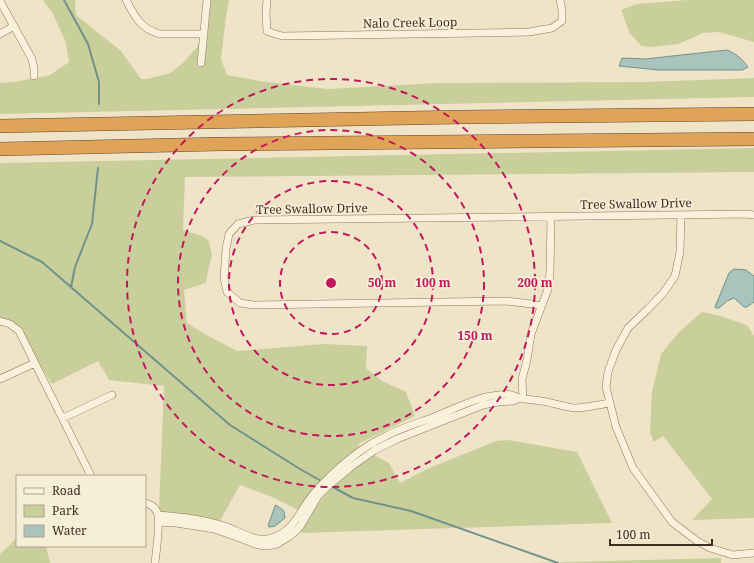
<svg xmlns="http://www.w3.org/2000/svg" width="754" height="563" viewBox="0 0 754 563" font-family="'Noto Serif',serif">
	<rect width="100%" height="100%" fill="#f0e4c8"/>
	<path fill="#c9cf9b" d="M43 0H75L76 15 121 51 141 79H147L170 73 184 62 197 47 200 41 198 67H204L211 0H229L226 17 221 59 227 75 260 81 327 89 438 83 644 82 754 78V97L0 114V83L14 82 30 79 37 80V78L50 75 69 62 66 43 53 14Z
		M687 0H754V42L719 32 703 33 679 44 651 47 641 46 629 32 621 10 637 4Z
		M754 148V172L185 177 183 230 202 236 209 241 212 256 208 271 206 283 184 290 187 323 203 333 237 351 324 344 367 346 366 368 382 381 406 392 415 416 358 444 360 446 347 457 329 472 313 488 298 510 272 497 240 485 220 521 191 515 161 512 159 508 164 386 109 380 98 361 52 384 40 365 22 329 11 321 0 317V163Z
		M702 312 720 316 747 325 754 336V518L692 520 712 499 663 436 654 442 650 433 652 392 661 354 680 331Z
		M508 440 577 452 612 523 302 533 300 532C308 522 312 511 320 501 333 483 356 466 374 455L389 463 400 483 427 469 496 441Z
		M17 539V546H46L50 563H0V554L15 540Z
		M721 558V563H530Z"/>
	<path fill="#a9c4bc" stroke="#6f938a" d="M727 50C737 54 742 59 748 67L742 70H659L619 66 622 58 645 59Z
		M734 269 746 270 754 276V302L747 307H744L734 298 727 301 719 308H716L715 307 729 273Z
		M276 505 284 511 285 518 275 526 269 527 268 526 275 506Z"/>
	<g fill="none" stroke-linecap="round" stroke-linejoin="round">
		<path stroke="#6f938a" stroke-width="2" d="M64 0 88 44 99 82V104
			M0 241 42 262 230 425 300 469 323 482
			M71 287 75 267 92 224 98 168
			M331 486 353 498 411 511 558 563"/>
		<defs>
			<path id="minor" d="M126 0C135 17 141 29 160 34H204
				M267 0 266 13 267 31 272 33 282 36 479 33 529 32 552 28 562 21V10L560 0
				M0 1 32 59 34 69V76
				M0 34 14 26
				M201 63 207 0
				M681 215 680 252 675 276 664 292 648 309 628 328 616 350 608 372 606 387 616 427 633 468 672 522 697 541 710 548 733 555 754 553
				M541 306 532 304 505 301 254 305 240 303 227 292 224 278 226 249 229 234 238 224 254 220 747 214 754 215
				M0 321 10 324 19 331 91 476
				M0 379 35 363
				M523 399 522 379 527 360 531 334 548 289 550 273 551 216
				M63 418 112 395
				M145 503C150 504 155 507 157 512 161 520 156 553 155 563
				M158 515C180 517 203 519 224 526 237 530 253 541 267 539 294 535 299 510 315 492 335 470 358 449 386 436 401 428 418 423 434 417 449 411 465 403 482 398 490 396 503 393 512 395 515 396 517 398 520 398 529 400 538 400 547 402 556 404 565 407 574 408 585 408 598 405 610 403
				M158 522 176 523 214 529 234 536 258 545 267 546 277 544 290 536 296 531 301 525 318 496 328 486 352 466 375 450 397 439 483 405 498 402 513 401 520 398"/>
			<path id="motorway" d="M0 126 462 117 754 114
				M0 149 221 144 754 139"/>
		</defs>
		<use href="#minor" stroke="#8d765c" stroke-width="8"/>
		<use href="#motorway" stroke="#5b4430" stroke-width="14"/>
		<use href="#minor" stroke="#faf1dc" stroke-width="7"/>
		<use href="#motorway" stroke="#e0a458" stroke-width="13"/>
	</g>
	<g fill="none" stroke="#c2185b" stroke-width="2" stroke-dasharray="7 5">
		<circle cx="331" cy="283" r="51"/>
		<circle cx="331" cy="283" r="102"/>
		<circle cx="331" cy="283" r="153"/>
		<circle cx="331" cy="283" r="204"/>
	</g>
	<g text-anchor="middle" stroke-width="3.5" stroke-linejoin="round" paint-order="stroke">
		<g font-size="12" fill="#3d2e20" stroke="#f7eed8">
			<text transform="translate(410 23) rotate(-1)" y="4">Nalo Creek Loop</text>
			<text transform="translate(636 204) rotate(-1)" y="4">Tree Swallow Drive</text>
			<text transform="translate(312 209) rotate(-1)" y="4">Tree Swallow Drive</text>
		</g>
	</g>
	<circle cx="331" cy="283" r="6" fill="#c2185b" stroke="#f7eed8" stroke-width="2"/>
	<g font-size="12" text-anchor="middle" font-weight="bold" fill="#c2185b" stroke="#f7eed8" stroke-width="3.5" stroke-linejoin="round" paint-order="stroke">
		<text x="382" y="287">50 m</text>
		<text x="433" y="287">100 m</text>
		<text x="535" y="287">200 m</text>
		<text x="475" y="340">150 m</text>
	</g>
	<rect x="16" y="475" width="130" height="72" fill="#f7eed8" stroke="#ada18e"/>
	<rect x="24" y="488" width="20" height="6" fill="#faf1dc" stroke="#ada18e"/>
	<text x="52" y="495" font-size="12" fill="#3d2e20">Road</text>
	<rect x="24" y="505" width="20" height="12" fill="#c9cf9b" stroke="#ada18e"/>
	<text x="52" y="515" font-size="12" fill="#3d2e20">Park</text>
	<rect x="24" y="525" width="20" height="12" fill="#a9c4bc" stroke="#ada18e"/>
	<text x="52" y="535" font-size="12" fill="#3d2e20">Water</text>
	<path d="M610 539v6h102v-6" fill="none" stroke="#3d2e20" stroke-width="2"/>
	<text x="616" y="539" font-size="12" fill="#3d2e20" stroke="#f7eed8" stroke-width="3" paint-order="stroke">100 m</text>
</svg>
